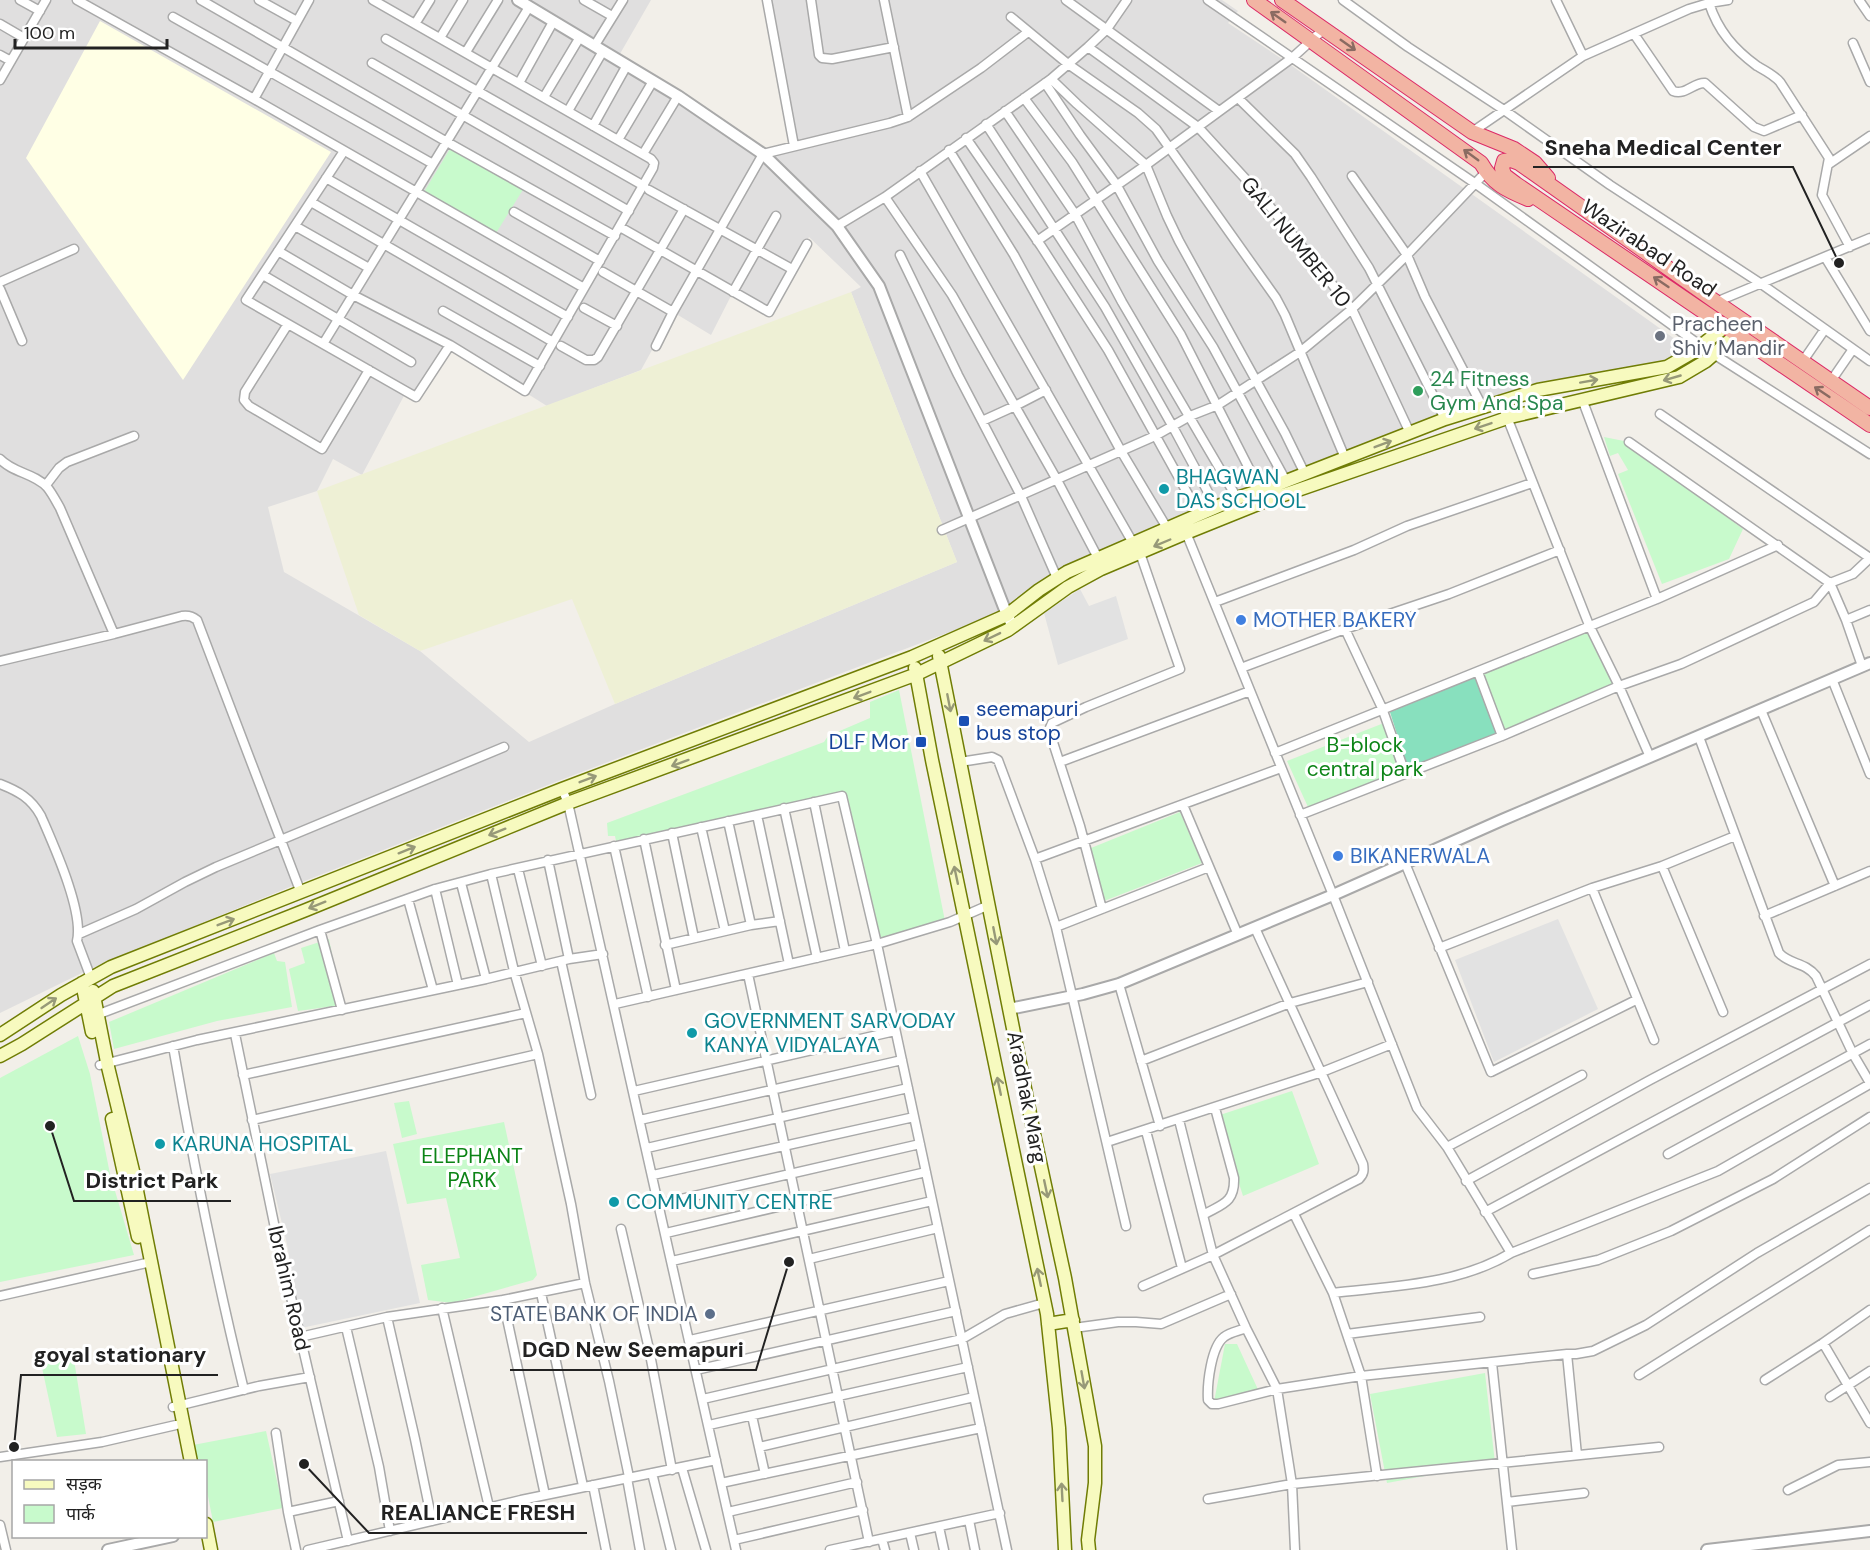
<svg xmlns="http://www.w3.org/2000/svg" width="1870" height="1550" viewBox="0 0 1870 1550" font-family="'DM Sans','Noto Sans Devanagari',sans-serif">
	<rect width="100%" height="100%" fill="#f2efe9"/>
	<path fill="#e0dfdf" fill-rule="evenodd" d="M0 0H651L617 59 763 154 794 147 767 0H1222L1238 11 1228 23 1288 63 1693 352 1667 367 1538 390 1445 419 1067 572 1007 615 968 625 558 781 297 884 88 970 0 1013ZM809 237 861 287 851 292 957 562 615 704 529 742 420 651 284 572 268 507 317 491 333 459 362 475 406 392 416 397 450 345 547 406 641 370 673 312 711 335 733 292 769 312Z"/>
	<path fill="#ffffe5" d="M100 21 331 152 183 380 26 158Z"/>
	<path fill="#eef0d5" d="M851 292 957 562 615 704 572 599 420 651 359 615 317 491Z"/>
	<path fill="#c8facc" d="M451 147 524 188 493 238 421 197Z
		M1604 437 1624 441 1743 529 1729 559 1662 584 1618 474 1628 470 1618 453 1610 456Z
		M1588 627 1616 685 1504 731 1482 673Z
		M899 690 946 926 879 940 843 792 616 841 615 836H608L607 823 824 742 828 736 870 718V702Z
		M1384 723 1401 771 1308 807 1287 761Z
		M1180 812 1202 863 1104 901 1091 848Z
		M329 939 342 1005 298 1011 289 969 305 963 301 948Z
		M274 953 277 961 285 962 292 1007 217 1021 114 1049 109 1022Z
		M78 1036 90 1074 110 1174 134 1255 0 1282V1078Z
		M1292 1091 1319 1164 1243 1196 1230 1155 1220 1115Z
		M409 1101 417 1134 402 1138 394 1103Z
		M504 1122 537 1275 533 1280 452 1303 428 1300 421 1265 460 1258 446 1198 407 1204 393 1144Z
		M1225 1344H1237L1261 1396 1214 1402Z
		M74 1360 86 1434 57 1437 41 1363Z
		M1485 1373 1495 1463 1387 1483 1370 1394Z
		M266 1431 283 1508 213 1522 206 1486V1462L198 1461 193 1445Z"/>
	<path fill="#88e0be" d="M1476 677 1497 734 1408 769 1390 712Z"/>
	<path fill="#e2e2e2" d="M1080 589 1089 606 1116 596 1128 639 1058 665 1044 613Z
		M1558 919 1598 1009 1494 1062 1455 960Z
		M386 1151 420 1303 301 1328 287 1244 270 1174Z"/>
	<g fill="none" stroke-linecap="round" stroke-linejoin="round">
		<defs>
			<path id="minor" d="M20 0 40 11
				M77 0 254 99 584 288
				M201 0 447 142 615 236
				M259 0 297 21
				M584 0 612 16
				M767 0 794 146
				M811 0 819 55 822 58 832 59 894 47
				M884 0 908 117
				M1066 0 1219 111
				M1208 0 1476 184 1701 346 1870 454
				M1343 0 1408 47 1504 110 1610 185 1760 283 1870 361
				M1556 0 1583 56
				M1859 0 1870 16
				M1709 3C1718 31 1734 49 1757 66 1766 71 1774 75 1780 82L1829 158 1822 195 1850 247
				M173 17 433 164
				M1011 17 1068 64 1138 113 1156 129 1276 298 1285 315 1345 458
				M0 24 24 38
				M415 24 430 0
				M1634 34 1673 91C1685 96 1694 82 1705 83L1754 127 1764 131 1802 115
				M440 38 463 0
				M386 39 644 186
				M1853 43 1870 82
				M595 45 623 0
				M1088 47 1198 127 1263 198 1352 309 1410 433
				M466 52 498 0
				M0 55 11 61
				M372 63 629 211
				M1051 79 1077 104 1146 165 1167 216 1179 241 1285 433 1305 474
				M0 80 46 0
				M519 83 553 22
				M1045 83 1080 135 1116 184 1158 261 1213 347 1286 481
				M544 97 580 37
				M1024 98 1072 162 1181 335 1260 490
				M1238 98 1295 154 1311 177 1369 268 1445 419
				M254 99 309 0
				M568 111 603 51
				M1005 111 1075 214 1122 302 1237 498
				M986 124 1105 307 1173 427 1216 507
				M593 126 627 65
				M1472 132 1583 56 1689 9 1709 3 1728 0
				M966 138 1041 246 1108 350 1199 514
				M618 140 653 81
				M949 150 1014 255 1121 451 1167 528
				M344 151 246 300 416 397 450 345
				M643 154 678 96
				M1829 164 1870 136
				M920 171 1133 543
				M1352 176 1407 255 1425 297 1483 408
				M326 178 568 317
				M649 190 792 269
				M885 197 952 295 1057 480 1098 558
				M311 202 553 342
				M514 212 600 261
				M295 226 369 268
				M837 226 885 197 1051 79 1088 47 1107 29 1127 0
				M620 227 769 312 807 244
				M1037 241 1146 165 1292 58 1324 29
				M278 251 353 295 450 345 525 391 653 168 654 163 651 159 373 0
				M900 255 958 375 1021 496 1057 578
				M1825 257 1870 331
				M603 272 673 312
				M263 275 411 362
				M0 282 74 249
				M0 289 22 341
				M733 292 776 216
				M1716 302 1870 238
				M584 308 617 326
				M443 311 540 366
				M288 324 245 392 244 400 249 406 322 449 369 370
				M323 344 529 7
				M561 346 586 360H594L598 357 684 209
				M656 346 673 312 763 154 890 123 908 117 981 68 1028 32
				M1803 361 1825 329
				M1831 381 1853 349
				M1582 399 1657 599
				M1501 402 1589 625 1619 686 1650 757
				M1660 414 1870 558
				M982 421 1015 406 1046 390
				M1629 442 1830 583 1846 620 1862 666
				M0 459C13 473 34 473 47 487 52 493 56 501 60 508L114 634
				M46 485 59 468 67 462 134 436
				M942 530 1155 436 1190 416 1218 405 1300 352 1352 309 1407 255 1486 172
				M1185 530 1333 895 1417 1108 1447 1147 1511 1253
				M1215 602 1354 550 1407 526 1532 483
				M1846 620 1870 610
				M1345 629 1382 708 1405 773
				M0 661 114 634 182 616C188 615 192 616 197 620L301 893
				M1241 668 1345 629 1449 594 1560 550
				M1478 672 1502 736
				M1832 679 1870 774
				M1761 710 1835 886
				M1699 737 1779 953C1790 965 1805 962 1816 976L1853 1054 1870 1083
				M1275 753 1657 599 1778 545
				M960 762 992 757 998 760 1035 859 1056 927 1126 1226
				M1060 762 1250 691
				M0 784C18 791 31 798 41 816 53 844 84 911 77 941L91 978
				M562 789 568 803 736 1550
				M814 802 845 951
				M1183 805 1238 935
				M784 808 817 958
				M757 815 789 964
				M1300 815 1502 736 1619 686 1681 664 1814 602 1830 583 1853 574 1870 558
				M728 821 751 925
				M701 827 725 931
				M672 833 694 938
				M644 839 676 990
				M614 846 648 997
				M1035 859 1281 768
				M548 860 569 959
				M1405 863 1491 1072 1636 1000
				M1662 866 1723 1012
				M518 869 542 966
				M491 874 514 971 538 1054 571 1204 585 1283 609 1381 629 1477
				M461 883 486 979
				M1592 888 1654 1040
				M435 889 458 985
				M408 899 433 990
				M1102 909 1080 826 1049 730 1052 723 1086 707 1180 669 1140 553
				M1764 916 1870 871
				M1056 927 1209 867
				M79 934 136 909 185 882 216 867 504 747
				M665 945 751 925 780 921
				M1439 948 1592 888 1662 866 1735 836
				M561 961 591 1095
				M748 974 869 1542
				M1119 984 1160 1126
				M615 1004 877 944 950 922 989 905
				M342 1010 320 930 435 889 491 874 842 796 877 944 1007 1550
				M94 1016 320 930
				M235 1034 276 1233 348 1541
				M173 1046C193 1161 216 1276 244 1390
				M1141 1061 1290 1003 1368 982
				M100 1065 197 1040 486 979 569 959 603 954
				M243 1075 526 1013
				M634 1091 895 1031
				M252 1120 538 1054
				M640 1120 902 1060
				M1179 1120 1213 1255 1246 1328 1277 1389 1292 1484 1295 1550
				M1146 1131 1182 1268
				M1107 1142 1322 1072 1392 1044
				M1447 1147 1582 1075
				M647 1148 908 1088
				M1668 1154 1870 1044
				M653 1175 914 1117
				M1466 1181 1650 1080 1870 964
				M659 1204 920 1144
				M1485 1212 1870 1005
				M1294 1214 1333 1293 1361 1376 1377 1476
				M1203 1215C1222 1204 1235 1203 1234 1178L1215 1108
				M621 1229 649 1349 672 1470
				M666 1233 926 1172
				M809 1259 938 1228
				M672 1261 932 1201
				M1533 1274 1598 1260 1671 1231 1773 1179 1870 1117
				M1143 1286 1213 1255 1359 1179C1364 1174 1364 1170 1363 1164L1255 928
				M541 1293 583 1486
				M1333 1293C1392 1286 1458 1285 1511 1253L1718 1171 1870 1084
				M0 1296 151 1262
				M503 1300 545 1495
				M442 1308 489 1507
				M387 1317 415 1439 432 1521
				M346 1327 379 1467 390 1531
				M1074 1328 1118 1322H1136L1161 1324 1231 1294
				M1246 1328C1239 1331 1230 1332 1224 1337 1211 1347 1207 1384 1208 1400L1212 1404H1218L1277 1389 1361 1376 1567 1354 1577 1455
				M1347 1334 1480 1317
				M300 1337 387 1317 503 1300 585 1283
				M690 1340 949 1281
				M1823 1343 1870 1423
				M1567 1354H1576L1593 1351 1646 1325 1757 1253 1870 1188
				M1492 1363 1512 1550
				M696 1370 956 1311
				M1639 1375 1870 1230
				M1765 1380 1823 1343 1870 1310
				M1830 1397 1870 1371
				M703 1399 962 1339 1005 1314 1044 1303
				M173 1407 259 1386 310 1377
				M752 1416 765 1474
				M709 1425 968 1367
				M276 1433 288 1512 296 1550
				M759 1447 974 1397
				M0 1457 102 1442 176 1425
				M682 1468 706 1550
				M652 1473 671 1550
				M627 1478 640 1550
				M721 1483 981 1428
				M593 1485 606 1550
				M1788 1490 1838 1465 1870 1462
				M1208 1499 1292 1484 1659 1447
				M1507 1502 1584 1493
				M288 1512 339 1501
				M728 1512 857 1482
				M969 1520 975 1550
				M0 1525 6 1550
				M939 1527 944 1550
				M910 1533 914 1550
				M882 1539 885 1550
				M734 1540 863 1510
				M308 1550 521 1500 716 1460
				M830 1550 1000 1513"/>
			<path id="tertiary" d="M518 0 678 96 763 154 837 226 879 286 1007 615 1013 626
				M1009 1009 1083 994 1119 984 1333 895 1502 820 1870 663
				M108 1550 173 1536
				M1707 1550 1870 1531"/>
			<path id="secondary" d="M939 656 1035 1139 1065 1278 1095 1446V1483L1088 1540 1089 1550
				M915 668 932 760 1047 1314 1059 1428 1065 1550
				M82 983 92 1032
				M93 991 108 1067 133 1171 191 1462
				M0 1035 61 995 111 967 562 789 912 657 1007 615 1039 590 1067 572 1237 498 1271 487 1445 419 1538 390 1667 367 1693 352 1726 326
				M0 1056 22 1044 113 986 306 910 568 803 917 674 1008 630 1068 587 1101 569 1186 533 1263 502 1510 417 1679 377 1706 361 1737 334
				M112 1119 138 1237
				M1048 1324 1073 1320
				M206 1524 211 1550"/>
			<path id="trunk" d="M1254 0 1481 163C1493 184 1506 190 1528 199
				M1282 0 1472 132 1514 149 1535 163 1548 178
				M1870 408 1716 302 1519 163 1511 160 1504 161 1502 168 1504 175 1516 184 1870 425"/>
		</defs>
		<use href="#minor" stroke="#a9a9a9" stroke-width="11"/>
		<use href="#tertiary" stroke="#a9a9a9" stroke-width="14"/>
		<use href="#secondary" stroke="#707d05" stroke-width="15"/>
		<use href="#trunk" stroke="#dc2a67" stroke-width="16"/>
		<use href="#minor" stroke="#fff" stroke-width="8"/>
		<use href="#tertiary" stroke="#fff" stroke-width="10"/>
		<use href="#secondary" stroke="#f7fabf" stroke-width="12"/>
		<use href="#trunk" stroke="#f2b4a3" stroke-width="14"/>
	</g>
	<defs><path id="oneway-shaft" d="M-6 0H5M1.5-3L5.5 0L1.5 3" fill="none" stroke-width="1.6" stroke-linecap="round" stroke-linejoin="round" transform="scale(1.5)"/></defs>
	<g stroke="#8a6b62">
		<use href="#oneway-shaft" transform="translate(1278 17) rotate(-145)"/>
		<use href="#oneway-shaft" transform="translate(1348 45) rotate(35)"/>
		<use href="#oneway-shaft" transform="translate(1471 155) rotate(-144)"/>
		<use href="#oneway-shaft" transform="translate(1661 282) rotate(-146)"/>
		<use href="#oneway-shaft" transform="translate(1822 392) rotate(-146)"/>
	</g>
	<g stroke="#979978">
		<use href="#oneway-shaft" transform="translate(1672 378) rotate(164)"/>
		<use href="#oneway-shaft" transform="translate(1589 381) rotate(-10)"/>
		<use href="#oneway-shaft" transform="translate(1483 426) rotate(161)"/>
		<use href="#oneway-shaft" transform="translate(1383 444) rotate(-21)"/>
		<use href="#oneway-shaft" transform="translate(1162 543) rotate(157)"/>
		<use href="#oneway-shaft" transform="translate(992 637) rotate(154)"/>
		<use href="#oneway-shaft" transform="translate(862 695) rotate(159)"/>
		<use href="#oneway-shaft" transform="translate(949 703) rotate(79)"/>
		<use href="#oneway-shaft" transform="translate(680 763) rotate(160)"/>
		<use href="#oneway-shaft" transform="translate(588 779) rotate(-21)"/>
		<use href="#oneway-shaft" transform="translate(497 832) rotate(158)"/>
		<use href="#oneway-shaft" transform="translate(407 850) rotate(-22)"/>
		<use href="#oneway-shaft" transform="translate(956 875) rotate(-102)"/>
		<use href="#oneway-shaft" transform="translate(317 905) rotate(158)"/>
		<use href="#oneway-shaft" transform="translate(226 922) rotate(-21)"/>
		<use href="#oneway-shaft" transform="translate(995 936) rotate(79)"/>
		<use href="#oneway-shaft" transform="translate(49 1003) rotate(-34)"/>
		<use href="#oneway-shaft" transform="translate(999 1086) rotate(-102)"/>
		<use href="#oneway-shaft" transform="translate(1046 1189) rotate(78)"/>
		<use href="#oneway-shaft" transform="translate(1039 1277) rotate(-102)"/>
		<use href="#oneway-shaft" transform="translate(1083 1380) rotate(80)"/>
		<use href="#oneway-shaft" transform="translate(1062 1492) rotate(-93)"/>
	</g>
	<circle fill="#6b7280" stroke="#fff" stroke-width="2" cx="1660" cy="336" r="6"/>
	<circle fill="#2e9e5b" stroke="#fff" stroke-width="2" cx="1418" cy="391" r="6"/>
	<g fill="#0f9aa8" stroke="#fff" stroke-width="2">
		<circle cx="1164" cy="489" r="6"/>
		<circle cx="692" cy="1033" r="6"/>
		<circle cx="160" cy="1144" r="6"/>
		<circle cx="614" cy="1202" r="6"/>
	</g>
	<g fill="#3f7fe0" stroke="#fff" stroke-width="2">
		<circle cx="1241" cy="620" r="6"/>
		<circle cx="1338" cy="856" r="6"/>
	</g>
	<g fill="#1a4fb4" stroke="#fff" stroke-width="2">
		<rect x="958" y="715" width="12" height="12" rx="3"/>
		<rect x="915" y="736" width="12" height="12" rx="3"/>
	</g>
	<circle fill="#5c6f8a" stroke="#fff" stroke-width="2" cx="710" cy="1314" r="6"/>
	<g text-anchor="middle" stroke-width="6" stroke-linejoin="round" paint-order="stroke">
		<g font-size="21" fill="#222" stroke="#fff">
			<text transform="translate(1296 242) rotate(51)" y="7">GALI NUMBER 10</text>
			<text transform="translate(1649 248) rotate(34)" y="7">Wazirabad Road</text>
			<text transform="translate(1027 1097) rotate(79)" y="7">Aradhak Marg</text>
			<text transform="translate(289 1288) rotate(77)" y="7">Ibrahim Road</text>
		</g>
		<g font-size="21" fill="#5b616d" stroke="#fff" text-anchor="start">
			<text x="1672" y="331">Pracheen<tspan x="1672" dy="24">Shiv Mandir</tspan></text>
		</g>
		<g font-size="21" fill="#27864d" stroke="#fff" text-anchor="start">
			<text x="1430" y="386">24 Fitness<tspan x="1430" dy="24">Gym And Spa</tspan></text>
		</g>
		<g font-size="21" fill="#0d838f" stroke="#fff" text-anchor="start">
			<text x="1176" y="484">BHAGWAN<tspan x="1176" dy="24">DAS SCHOOL</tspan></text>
			<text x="704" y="1028">GOVERNMENT SARVODAY<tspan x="704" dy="24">KANYA VIDYALAYA</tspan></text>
			<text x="172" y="1151">KARUNA HOSPITAL</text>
			<text x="626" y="1209">COMMUNITY CENTRE</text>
		</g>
		<g font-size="21" fill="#366cbe" stroke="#fff" text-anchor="start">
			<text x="1253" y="627">MOTHER BAKERY</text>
			<text x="1350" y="863">BIKANERWALA</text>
		</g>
		<g font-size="21" fill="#164399" stroke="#fff" text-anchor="start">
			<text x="976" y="716">seemapuri<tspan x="976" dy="24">bus stop</tspan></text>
			<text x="909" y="749" text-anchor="end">DLF Mor</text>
		</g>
		<g font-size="21" fill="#0c8416" stroke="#fff">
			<text x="1365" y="752">B-block<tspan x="1365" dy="24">central park</tspan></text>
			<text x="472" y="1163">ELEPHANT<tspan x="472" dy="24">PARK</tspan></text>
		</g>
		<g font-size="21" fill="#4e5e75" stroke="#fff" text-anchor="end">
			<text x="698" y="1321">STATE BANK OF INDIA</text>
		</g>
	</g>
	<path fill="none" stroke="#222" stroke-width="2" d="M1839 263L1793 167H1533M50 1126L74 1201H231M789 1262L756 1370H510M14 1447L21 1375H218M304 1464L369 1533H587"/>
	<g fill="#222" stroke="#fff" stroke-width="2">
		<circle cx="1839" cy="263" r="6"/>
		<circle cx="50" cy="1126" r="6"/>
		<circle cx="789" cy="1262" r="6"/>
		<circle cx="14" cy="1447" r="6"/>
		<circle cx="304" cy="1464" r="6"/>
	</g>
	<g font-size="22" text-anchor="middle" font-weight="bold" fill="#222" stroke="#fff" stroke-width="6" stroke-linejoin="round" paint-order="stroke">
		<text x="1663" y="155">Sneha Medical Center</text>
		<text x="152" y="1188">District Park</text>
		<text x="633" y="1357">DGD New Seemapuri</text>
		<text x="120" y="1362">goyal stationary</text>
		<text x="478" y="1520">REALIANCE FRESH</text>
	</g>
	<rect x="12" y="1460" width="195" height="78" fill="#ffffff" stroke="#a7a7a7" stroke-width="1.5"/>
	<rect x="24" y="1480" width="30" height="9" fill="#f7fabf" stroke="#a7a7a7" stroke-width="1.5"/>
	<text x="66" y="1490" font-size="18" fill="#222222">सड़क</text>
	<rect x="24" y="1505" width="30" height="18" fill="#c8facc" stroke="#a7a7a7" stroke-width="1.5"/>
	<text x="66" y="1520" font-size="18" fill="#222222">पार्क</text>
	<path d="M15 39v9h152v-9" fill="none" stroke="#222222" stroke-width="3"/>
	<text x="24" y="39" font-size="18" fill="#222222" stroke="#ffffff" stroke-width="4.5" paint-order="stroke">100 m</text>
</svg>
